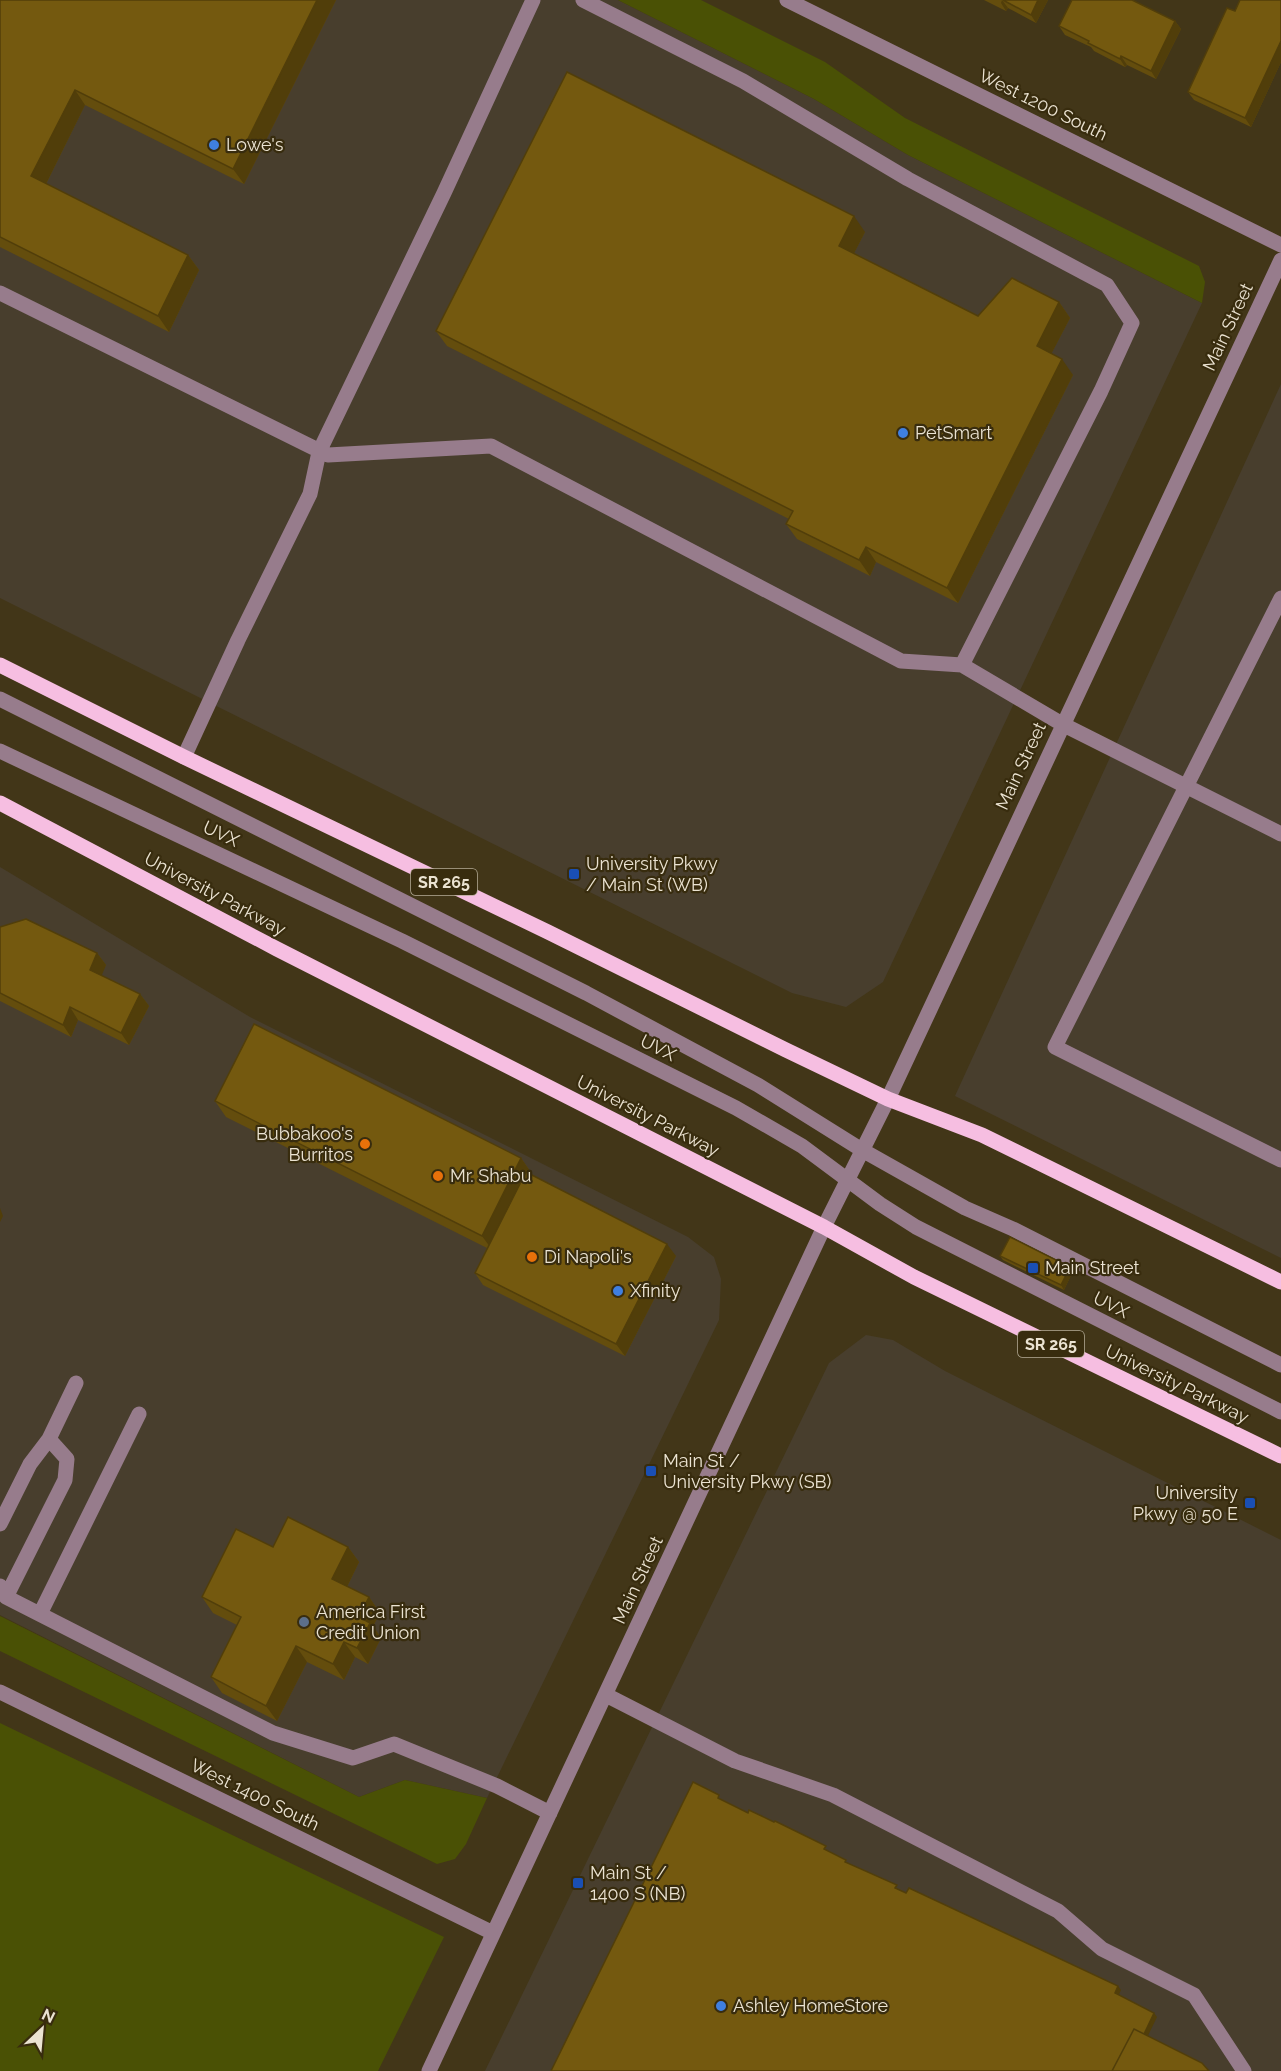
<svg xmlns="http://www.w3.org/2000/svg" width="1281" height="2071" viewBox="0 0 1281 2071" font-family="Raleway,sans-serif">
	<rect width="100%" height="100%" fill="#423618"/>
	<path fill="#483e2d" d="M0 0H618L814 99 908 155 1202 303 883 982 846 1007 792 993 0 598Z
		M1281 384V1258L955 1096Z
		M0 867 250 1017 688 1237 714 1257 721 1279 719 1320 487 1798 405 1780 359 1797 0 1615Z
		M866 1335 893 1340 945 1371 1281 1540V2071H485L829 1363Z"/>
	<path fill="#4a5105" d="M618 0H701L825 62 905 118 1199 266 1205 282 1202 303 908 155 814 99Z
		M0 1616 359 1797 405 1780 487 1798 466 1844 455 1859 437 1864 0 1651Z
		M0 1723 444 1937 378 2071H0Z"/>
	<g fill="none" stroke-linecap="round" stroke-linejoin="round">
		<path stroke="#977c8c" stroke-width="15" d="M583 0 743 81 908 179 1107 285 1132 323 1101 391 962 665
			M787 0 1281 245
			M0 293 328 455 491 446 901 661 962 665 1062 724 1281 834
			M1281 598 1055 1047 1281 1160
			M0 699 586 993 758 1085 862 1150 965 1208 1013 1229 1281 1365
			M0 751 402 941 736 1108 802 1146 880 1204 916 1227 1281 1412
			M184 757 238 640 310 494 319 452 444 193 533 0
			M0 1524 30 1464 49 1439 76 1383
			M0 1586 6 1597 273 1733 353 1758 394 1744 497 1786 550 1813
			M6 1597 65 1480 67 1459 49 1439
			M40 1614 139 1414
			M0 1692 493 1933
			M606 1695 735 1761 833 1795 1058 1911 1102 1949 1194 1995 1244 2071
			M429 2071 824 1227 888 1099 1281 260"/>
		<path stroke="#f6bee1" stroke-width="15" d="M0 665 184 757 548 932 786 1050 888 1099 982 1135 1281 1282
			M0 803 277 949 824 1227 914 1277 1281 1456"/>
	</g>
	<path fill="#644d0d" d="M0 0H336L244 184 85 105 46 184 188 255 199 270 169 332 0 247Z
		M984 0H1048L1036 23 1008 8 1006 11Z
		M1281 0V62L1251 127 1194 100 1188 92 1235 11Z
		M1175 21 1181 29 1156 79 1127 65 1125 67 1094 51 1091 47 1065 35 1059 26Z
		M865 232 854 253 978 316 1059 302 1070 318 1051 354 1073 375 958 603 876 562 870 576 797 539 786 524 789 519 447 346 436 331Z
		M0 927 97 953 106 965 101 975 140 994 149 1006 129 1045 78 1020 71 1037 0 1001Z
		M215 1101 521 1158 532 1174 531 1175 676 1256 625 1356 483 1285 475 1273 487 1248 226 1117Z
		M1000 1256 1070 1267 1073 1271 1064 1290 1003 1260Z
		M273 1547H348L359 1562 347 1587 369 1597 380 1613 373 1626 381 1638 368 1664 355 1657 344 1680 307 1662 277 1721 222 1693 211 1677 237 1625 213 1613 202 1597Z"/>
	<path fill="#513e0a" d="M317 0H336L244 184 233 169Z
		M1002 0 1008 8 1006 11 1001 3Z
		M1038 0H1048L1036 23 1031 15Z
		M1175 21 1181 29 1156 79 1151 71Z
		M1281 41V62L1251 127 1245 118Z
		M1121 56 1127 65 1125 67 1120 59Z
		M75 90 85 105 42 192 31 176Z
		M854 216 865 232 850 261 839 246Z
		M188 255 199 270 169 332 158 316Z
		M1059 302 1070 318 1047 362 1037 346Z
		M1062 359 1073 375 958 603 947 588Z
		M866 547 876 562 870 576 859 560Z
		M97 953 106 965 99 982 90 970Z
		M140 994 149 1006 129 1045 121 1033Z
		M70 1007 78 1020 71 1037 63 1025Z
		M521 1158 532 1174 493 1251 482 1236Z
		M0 1208 3 1216 0 1222Z
		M667 1244 676 1256 625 1356 616 1344Z
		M1070 1267 1073 1271 1064 1290 1061 1285Z
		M348 1547 359 1562 343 1595 332 1579Z
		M369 1597 380 1613 373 1626 381 1638 368 1664 357 1648 359 1617Z
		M344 1642 355 1657 344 1680 333 1664Z
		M296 1646 307 1662 277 1721 266 1706Z
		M1118 1986 1121 1990 1118 1997 1115 1993Z
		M1154 2013 1157 2017 1131 2071H1126Z"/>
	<path fill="#74590f" stroke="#513e0a" stroke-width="1.5" d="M0 0H317L233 169 75 90 31 176 188 255 158 316 0 237Z
		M1003 0H1038L1031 15Z
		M1072 0H1132L1175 21 1151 71 1121 56 1120 59 1088 43 1089 41 1059 26Z
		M1240 0H1281V41L1245 118 1188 92 1227 8 1235 11Z
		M567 72 854 216 839 246 978 316 1012 278 1059 302 1037 346 1062 359 947 588 866 547 859 560 786 524 793 511 436 331Z
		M26 919 97 953 90 970 140 994 121 1033 70 1007 63 1025 0 993V927Z
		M254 1024 521 1158 482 1236 215 1101Z
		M526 1172 667 1244 616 1344 475 1273Z
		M1010 1237 1070 1267 1061 1285 1000 1256Z
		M288 1517 348 1547 332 1579 369 1597 359 1617 370 1623 357 1648 344 1642 333 1664 296 1646 266 1706 211 1677 241 1617 202 1597 236 1529 273 1547Z
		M693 1782 719 1795 718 1798 748 1813 749 1810 774 1822 775 1821 826 1846 824 1849 846 1860 845 1862 897 1885 895 1888 906 1893 909 1888 1118 1986 1115 1993 1154 2013 1144 2034 1134 2029 1112 2071H551Z
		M1134 2029 1202 2063 1209 2071H1112Z"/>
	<g fill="#3f7fe0" stroke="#382c0e" stroke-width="2">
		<circle cx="214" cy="145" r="6"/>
		<circle cx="903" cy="433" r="6"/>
		<circle cx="618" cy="1291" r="6"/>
		<circle cx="721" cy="2006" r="6"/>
	</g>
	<g fill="#1a4fb4" stroke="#382c0e" stroke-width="2">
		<rect x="568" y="868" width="12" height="12" rx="3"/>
		<rect x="1027" y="1262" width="12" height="12" rx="3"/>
		<rect x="645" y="1465" width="12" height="12" rx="3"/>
		<rect x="1244" y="1497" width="12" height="12" rx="3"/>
		<rect x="572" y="1877" width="12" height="12" rx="3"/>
	</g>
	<g fill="#e8710a" stroke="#382c0e" stroke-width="2">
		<circle cx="365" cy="1144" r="6"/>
		<circle cx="438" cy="1176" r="6"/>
		<circle cx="532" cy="1257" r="6"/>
	</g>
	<circle fill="#5c6f8a" stroke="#382c0e" stroke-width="2" cx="304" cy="1622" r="6"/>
	<g text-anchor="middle" stroke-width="4.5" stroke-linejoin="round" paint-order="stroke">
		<g fill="#382c0e" stroke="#b5ac97" stroke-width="1.5">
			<rect x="411" y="869" width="66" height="26" rx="4.5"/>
			<rect x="1018" y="1331" width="66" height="26" rx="4.5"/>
		</g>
		<g font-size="16" font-weight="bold" fill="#ebe3d2">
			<text x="444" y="888">SR 265</text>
			<text x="1051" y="1350">SR 265</text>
		</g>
		<g font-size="18" fill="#ebe3d2" stroke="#382c0e">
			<text transform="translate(1043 105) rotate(26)" y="6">West 1200 South</text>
			<text transform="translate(1228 327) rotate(-65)" y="6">Main Street</text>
			<text transform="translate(1021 766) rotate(-65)" y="6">Main Street</text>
			<text transform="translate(221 834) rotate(25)" y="6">UVX</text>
			<text transform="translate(215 894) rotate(28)" y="6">University Parkway</text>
			<text transform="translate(658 1048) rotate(27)" y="6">UVX</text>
			<text transform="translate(648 1116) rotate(27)" y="6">University Parkway</text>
			<text transform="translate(1111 1305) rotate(27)" y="6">UVX</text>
			<text transform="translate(1177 1384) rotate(26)" y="6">University Parkway</text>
			<text transform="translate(638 1580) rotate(-65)" y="6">Main Street</text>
			<text transform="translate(255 1795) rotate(26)" y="6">West 1400 South</text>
		</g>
		<g font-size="18" fill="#ebe3d2" stroke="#382c0e" text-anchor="start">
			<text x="226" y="151">Lowe's</text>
			<text x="915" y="439">PetSmart</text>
			<text x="586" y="870">University Pkwy<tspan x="586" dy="21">/ Main St (WB)</tspan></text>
			<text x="353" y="1140" text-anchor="end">Bubbakoo's<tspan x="353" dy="21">Burritos</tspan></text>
			<text x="450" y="1182">Mr. Shabu</text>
			<text x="544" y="1263">Di Napoli's</text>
			<text x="1045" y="1274">Main Street</text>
			<text x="630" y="1297">Xfinity</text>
			<text x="663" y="1467">Main St /<tspan x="663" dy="21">University Pkwy (SB)</tspan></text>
			<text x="1238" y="1499" text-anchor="end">University<tspan x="1238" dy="21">Pkwy @ 50 E</tspan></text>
			<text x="316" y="1618">America First<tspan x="316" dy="21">Credit Union</tspan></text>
			<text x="590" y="1879">Main St /<tspan x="590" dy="21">1400 S (NB)</tspan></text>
			<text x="733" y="2012">Ashley HomeStore</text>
		</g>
	</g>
	<g transform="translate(42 2029) rotate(26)" stroke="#382c0e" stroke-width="4.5" paint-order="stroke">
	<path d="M0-4.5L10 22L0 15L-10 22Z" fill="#ebe3d2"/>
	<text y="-9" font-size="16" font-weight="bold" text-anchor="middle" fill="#ebe3d2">N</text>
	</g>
</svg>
